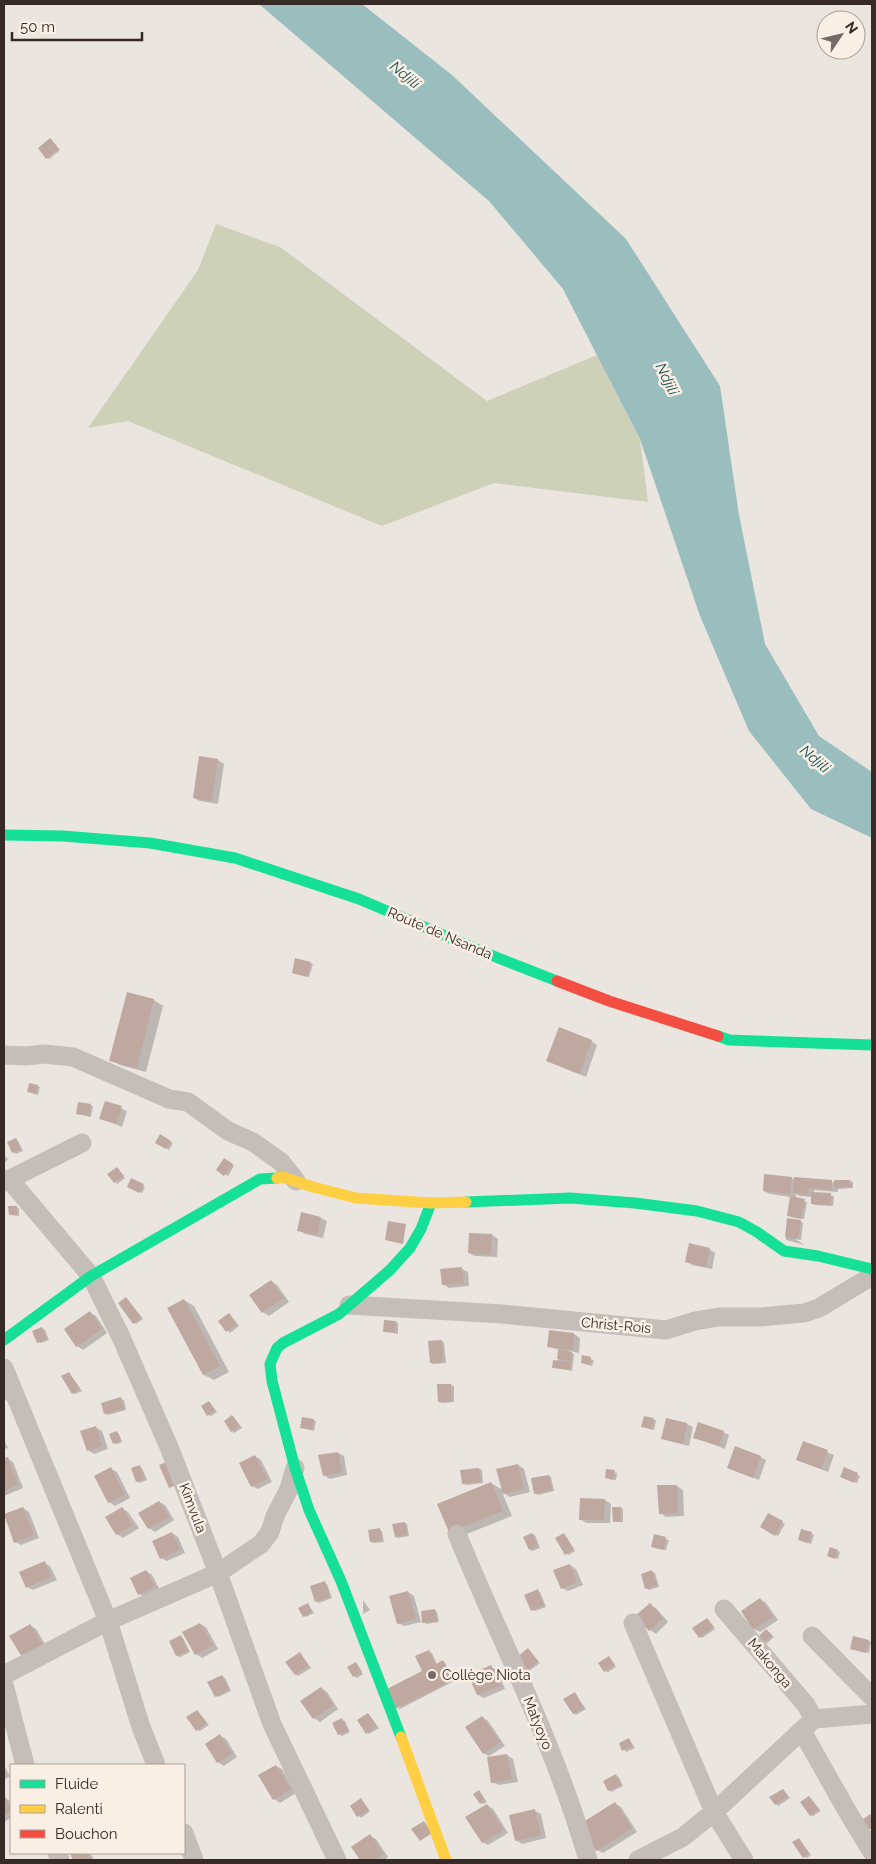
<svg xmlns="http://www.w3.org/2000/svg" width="876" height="1864" viewBox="0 0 876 1864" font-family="Raleway,sans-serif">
	<rect width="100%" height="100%" fill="#ebe5df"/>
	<path fill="#cdd1b8" d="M216 224 280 247 487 401 597 355 640 439 648 502 494 483 382 526 128 421 88 428 198 270Z"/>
	<path fill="#9abebd" d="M259 4H362L452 75 626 239 720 386 739 515 765 644 819 736 872 772V838L811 809 749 731 700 616 640 439 563 289 489 201Z"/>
	<path fill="#0003" d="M51 139 60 150 49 159 47 158Z
		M218 760 224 764 218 804 200 801 194 798Z
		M310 963 313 964 309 977 296 974Z
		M128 993 154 1000 163 1006 146 1072 120 1065 111 1060Z
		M591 1041 597 1045 586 1077 548 1061Z
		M37 1086 40 1087 38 1095 31 1093Z
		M106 1102 127 1111 122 1127 101 1118Z
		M90 1105 93 1106 91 1117 78 1114Z
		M160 1136 173 1143 169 1150 156 1142Z
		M16 1139 18 1141 23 1151 16 1154 13 1152Z
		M4 1155 8 1159 4 1164Z
		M225 1160 234 1166 228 1176 218 1169Z
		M117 1168 125 1178 117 1184 115 1182Z
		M766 1176 792 1178 795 1180V1178L832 1182 835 1183 850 1181 853 1182V1188L838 1189V1192L814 1190V1193L834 1196 833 1206 815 1205 812 1203V1197L800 1196 796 1194V1199L807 1202 804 1219 791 1217V1197L770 1194 764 1191Z
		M132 1179 145 1187 142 1193 128 1186Z
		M16 1207 19 1209V1216L10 1215Z
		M321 1218 327 1221 323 1238 305 1234 299 1230Z
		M800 1221 803 1223 801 1240 795 1239 805 1245 786 1240V1236Z
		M470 1234 492 1235 498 1239 497 1257 475 1256 469 1253Z
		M709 1249 715 1253 712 1269 692 1265 686 1261Z
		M462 1269 468 1272 469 1286 449 1288 443 1284Z
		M271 1281 277 1285 289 1302 269 1316 263 1312 251 1295Z
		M126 1298 143 1319 136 1324 134 1323Z
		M184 1300 194 1306 229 1372 214 1380 204 1375 169 1309Z
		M90 1313 96 1316 107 1333 83 1350 77 1346Z
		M229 1314 239 1326 230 1333 220 1321Z
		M396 1322 398 1323V1334L384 1331Z
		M42 1328 45 1330 49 1340 41 1343 38 1342Z
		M550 1331 574 1334 580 1338 579 1353 569 1351 574 1354 572 1371 553 1367 558 1362 559 1350 548 1346Z
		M442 1341 444 1343 446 1363 433 1364 431 1362Z
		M583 1357 594 1360 592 1366 582 1363Z
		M69 1373 82 1391 75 1394 73 1393Z
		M451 1385 454 1386V1402L442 1403 439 1402Z
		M7 1392 13 1400 8 1402 4 1398V1393Z
		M121 1399 124 1400 126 1410 108 1415 106 1414 103 1403Z
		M209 1402 217 1412 211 1416 208 1415Z
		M233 1416 242 1428 234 1433 232 1431Z
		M654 1419 656 1421 654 1430 645 1428Z
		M313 1420 316 1421 314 1431 301 1427Z
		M667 1420 687 1424 693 1427 689 1446 669 1441 663 1438Z
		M95 1427 102 1431 108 1449 94 1454 88 1450Z
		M116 1432 119 1434 122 1442 117 1444 114 1443Z
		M723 1432 729 1435 725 1449 694 1437Z
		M4 1440 8 1448 4 1449Z
		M804 1443 834 1455 828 1472 798 1460Z
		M338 1453 344 1456 347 1475 330 1479 324 1475Z
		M255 1456 261 1460 272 1482 258 1489 252 1486Z
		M760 1457 766 1460 759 1480 729 1468Z
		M7 1458 13 1462 23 1488 4 1496V1460Z
		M518 1465 524 1469 530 1492 510 1497 502 1492 512 1516 459 1537 450 1531 491 1483 503 1490Z
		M140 1467 142 1468 147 1480 139 1483 137 1481Z
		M111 1469 117 1472 130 1498 115 1506 109 1502Z
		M479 1469 482 1470 483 1483 466 1485 463 1483Z
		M845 1469 860 1476 857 1483 844 1478Z
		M614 1472 617 1473 616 1480 609 1479Z
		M548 1476 551 1477 554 1491 538 1495 535 1493Z
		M677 1486 683 1490 684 1516 666 1517 660 1513Z
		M605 1500 611 1504 610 1523H586L580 1519Z
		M159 1502 165 1505 174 1520 155 1532 149 1528Z
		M23 1508 29 1512 39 1538 21 1545 15 1542 4 1515Z
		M122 1508 128 1512 139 1528 123 1538 117 1534Z
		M620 1508 623 1509V1522H617L614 1521Z
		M769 1514 785 1524 778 1536 762 1527Z
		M405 1523 407 1524 409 1536 398 1538 396 1537Z
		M379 1530 382 1531 384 1542 374 1543 372 1542Z
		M802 1530 814 1535 811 1544 802 1541Z
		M172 1533 178 1537 185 1553 167 1561 161 1558Z
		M532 1534 535 1535 540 1548 532 1551 530 1549Z
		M564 1535 575 1551 569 1555 566 1554Z
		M655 1536 669 1540 666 1550 655 1548Z
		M838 1551 840 1552 838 1559 831 1557Z
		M44 1563 50 1566 57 1580 33 1590 27 1587Z
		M570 1565 576 1569 583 1585 568 1591 562 1588Z
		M146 1571 152 1575 160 1590 145 1597 139 1594Z
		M652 1572 655 1573 659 1587 649 1590 646 1588Z
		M325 1583 327 1584 332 1598 319 1603 316 1601Z
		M538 1591 540 1592 546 1607 535 1611 532 1610Z
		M408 1592 414 1596 421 1622 404 1626 398 1623Z
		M760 1599 766 1603 778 1620 760 1632 754 1629Z
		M363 1600 370 1610 363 1614Z
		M308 1604 314 1613 306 1617 304 1616Z
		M650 1605 656 1608 668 1622 656 1634 650 1630Z
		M435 1610 437 1612 439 1622 426 1624 424 1622Z
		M707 1619 715 1629 702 1638 700 1637Z
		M200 1624 206 1627 218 1649 202 1658 196 1654Z
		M30 1625 36 1629 48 1649 29 1660Z
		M769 1632 774 1637 765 1645 763 1644Z
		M181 1637 183 1638 190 1652 180 1657 177 1656 171 1642Z
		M869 1641 871 1642 869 1653 851 1649Z
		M528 1650 540 1663 529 1671 526 1670Z
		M429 1652 432 1653 437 1665 443 1662 445 1663 454 1681 398 1710 424 1671Z
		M300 1654 311 1668 298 1676 295 1674Z
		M609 1657 616 1667 608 1672 605 1671Z
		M356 1664 363 1674 357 1678 354 1676Z
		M491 1667 497 1670 505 1689 484 1698 478 1695Z
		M222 1676 225 1678 231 1691 218 1697 216 1696Z
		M321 1688 327 1692 338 1709 320 1722 314 1718Z
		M575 1694 586 1709 576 1715 573 1713Z
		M197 1711 209 1725 200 1731 197 1730Z
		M368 1714 379 1728 369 1734 367 1733Z
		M482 1717 488 1721 505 1746 489 1756 483 1753Z
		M342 1720 345 1721 350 1732 342 1736 339 1734Z
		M220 1736 226 1739 237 1757 224 1766 218 1762Z
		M629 1740 635 1748 626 1752 620 1744Z
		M507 1755 513 1759 518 1782 499 1785 492 1782Z
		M4 1766 10 1776 4 1780Z
		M276 1766 282 1769 296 1793 280 1803 274 1799Z
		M616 1776 619 1777 623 1786 611 1792 609 1790Z
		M783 1790 790 1798 778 1806 776 1804Z
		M479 1792 487 1802 483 1804 481 1803Z
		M4 1798 11 1801V1818L4 1822Z
		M809 1798 821 1811 813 1816 810 1815Z
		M361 1800 370 1811 361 1818 352 1806Z
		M615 1804 621 1807 637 1832 603 1853 597 1850Z
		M487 1805 493 1809 508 1833 488 1845 482 1842Z
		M535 1811 541 1814 546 1838 522 1844 516 1840Z
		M370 1836 376 1839 388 1857 384 1860H362L353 1848Z
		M799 1839 811 1855 807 1858 804 1857Z
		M71 1853H90L94 1860H75Z"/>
	<path fill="#bfa8a0" d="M50 138 59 149 46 159 38 148Z
		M199 756 218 759 212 801 193 798Z
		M295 958 311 962 307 977 292 973Z
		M127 992 154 999 137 1068 109 1061Z
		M559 1027 592 1040 579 1074 546 1061Z
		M29 1083 38 1085 36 1094 27 1092Z
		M105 1101 122 1106 116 1124 99 1119Z
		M78 1102 91 1104 89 1116 76 1114Z
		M160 1134 171 1141 166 1149 155 1143Z
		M16 1138 21 1149 12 1153 7 1142Z
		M224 1158 233 1164 224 1176 216 1170Z
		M117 1167 124 1176 114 1183 107 1174Z
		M764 1174 792 1177 790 1194 763 1191Z
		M794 1177 832 1180V1190L808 1188V1195L793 1193Z
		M131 1178 144 1184 139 1193 127 1187Z
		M834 1180H850L851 1187 834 1188Z
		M811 1192 831 1193V1205L811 1204Z
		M790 1196 805 1199 801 1219 787 1216Z
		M8 1206H17V1215H9Z
		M301 1212 321 1217 317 1235 297 1231Z
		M787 1218 801 1220 798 1239 785 1237Z
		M388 1221 406 1224 403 1244 385 1240Z
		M469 1233 492 1234 491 1255 468 1253Z
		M689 1243 710 1248 706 1267 685 1262Z
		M462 1267 464 1283 442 1285 440 1269Z
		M271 1280 283 1298 262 1313 249 1295Z
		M126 1297 141 1317 133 1324 118 1303Z
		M184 1299 220 1366 203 1375 167 1308Z
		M90 1311 102 1329 76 1347 64 1329Z
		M229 1313 237 1324 226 1332 218 1321Z
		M384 1320 396 1321 395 1333 383 1332Z
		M42 1327 47 1339 37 1343 32 1331Z
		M549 1330 574 1333 573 1350 547 1347Z
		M442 1340 443 1362 430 1363 428 1341Z
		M558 1350 572 1352 571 1361 557 1359Z
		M582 1355 591 1357 590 1365 581 1363Z
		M553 1360 571 1362 570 1370 552 1368Z
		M69 1372 80 1389 72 1394 61 1376Z
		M437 1384H451L452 1402H438Z
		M121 1397 124 1409 104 1414 101 1403Z
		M209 1401 215 1410 207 1416 201 1406Z
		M232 1415 240 1426 231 1432 224 1421Z
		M644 1416 654 1418 652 1429 641 1427Z
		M302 1417 314 1419 312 1430 300 1428Z
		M666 1418 687 1423 683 1444 661 1439Z
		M698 1422 724 1431 719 1446 693 1438Z
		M96 1426 102 1446 87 1451 80 1431Z
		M117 1431 121 1441 113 1444 109 1434Z
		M803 1441 828 1450 821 1469 796 1460Z
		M735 1446 761 1456 753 1478 727 1468Z
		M338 1452 342 1472 323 1476 318 1455Z
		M255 1455 267 1479 251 1487 239 1463Z
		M8 1457 18 1485 4 1491V1458Z
		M169 1461 179 1484 169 1488 159 1465Z
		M518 1464 524 1489 503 1494 496 1469Z
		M140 1465 145 1479 136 1482 131 1468Z
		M111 1467 125 1495 108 1503 94 1476Z
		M844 1467 858 1473 854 1483 840 1477Z
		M479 1468 481 1482 462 1484 460 1470Z
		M606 1469 615 1470 613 1480 605 1478Z
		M549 1475 552 1490 534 1494 531 1478Z
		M491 1482 503 1511 449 1532 437 1504Z
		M657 1485H677L678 1513 659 1514Z
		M580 1498 605 1499 604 1520H579Z
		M159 1501 169 1517 148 1529 138 1513Z
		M23 1507 34 1535 14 1543 4 1514Z
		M122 1507 133 1525 116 1535 105 1517Z
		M612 1507H621V1521L613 1522Z
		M768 1513 783 1521 775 1536 760 1527Z
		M405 1522 407 1535 395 1537 392 1524Z
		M380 1528 382 1541 370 1542 368 1530Z
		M801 1529 812 1532 808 1543 798 1540Z
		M172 1532 180 1550 160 1559 152 1541Z
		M532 1533 538 1546 529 1550 523 1537Z
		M564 1533 574 1549 565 1555 555 1538Z
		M654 1534 666 1537 664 1550 651 1547Z
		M830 1547 838 1550 835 1559 827 1556Z
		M45 1561 51 1577 26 1588 19 1572Z
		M570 1564 577 1582 561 1589 553 1570Z
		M146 1570 155 1586 138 1595 130 1578Z
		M652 1570 657 1585 645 1589 641 1574Z
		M325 1581 330 1597 315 1602 310 1586Z
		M538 1589 544 1605 531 1611 524 1595Z
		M408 1591 416 1619 397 1624 389 1596Z
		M760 1598 773 1617 753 1630 741 1611Z
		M308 1603 312 1612 303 1617 298 1608Z
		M650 1603 663 1618 649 1631 635 1616Z
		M435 1609 437 1621 422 1623 421 1611Z
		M707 1618 714 1627 699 1638 692 1628Z
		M200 1623 213 1645 195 1655 182 1632Z
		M30 1624 43 1645 22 1657 9 1636Z
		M766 1629 772 1635 762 1645 756 1639Z
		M181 1635 188 1651 176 1656 169 1641Z
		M853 1636 869 1640 866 1653 850 1649Z
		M528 1648 538 1661 526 1671 516 1658Z
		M429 1650 436 1664 443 1660 453 1680 395 1709 385 1690 422 1671 415 1656Z
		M300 1652 309 1666 295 1675 285 1662Z
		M609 1656 615 1665 604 1672 598 1663Z
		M356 1662 362 1672 353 1677 347 1667Z
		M491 1665 500 1686 477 1695 468 1675Z
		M222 1675 229 1690 215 1697 207 1682Z
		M321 1687 333 1705 313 1719 300 1701Z
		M575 1692 584 1708 573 1714 563 1699Z
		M197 1710 207 1723 196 1731 186 1717Z
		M368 1713 377 1726 366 1734 357 1720Z
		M482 1716 500 1742 483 1754 465 1727Z
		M342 1718 348 1731 338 1735 332 1723Z
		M220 1734 232 1754 217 1763 205 1744Z
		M629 1738 633 1746 622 1751 619 1743Z
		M507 1754 512 1779 491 1783 487 1757Z
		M276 1765 291 1789 273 1800 258 1775Z
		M616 1774 621 1785 608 1791 603 1781Z
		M783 1789 788 1796 775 1805 769 1797Z
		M479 1790 485 1800 480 1804 473 1794Z
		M5 1796 11 1811 4 1815V1797Z
		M809 1796 819 1809 810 1816 800 1802Z
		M361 1798 369 1810 357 1817 350 1806Z
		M615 1802 632 1828 596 1851 580 1824Z
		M487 1804 503 1830 482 1843 465 1817Z
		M535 1809 541 1835 515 1841 509 1815Z
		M872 1813V1828L867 1831 860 1821Z
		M424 1821 432 1833 420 1841 411 1829Z
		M370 1834 383 1854 374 1860H360L351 1847Z
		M799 1838 809 1853 803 1858 792 1842Z
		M70 1853H87L90 1860H73Z"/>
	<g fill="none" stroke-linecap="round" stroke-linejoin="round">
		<path stroke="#c4bdb8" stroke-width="19" d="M4 1055 26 1056 44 1054 73 1057 169 1099 188 1102 228 1131 253 1142 281 1162 296 1181
			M9 1179 91 1276 121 1337 169 1447 218 1573 272 1724 337 1860
			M4 1182 82 1143
			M349 1305 502 1314 666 1330 695 1321 719 1317H760L804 1313 819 1308 872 1276
			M4 1368 108 1621 141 1727 156 1765
			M457 1534C501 1642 556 1747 588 1860
			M724 1609 806 1705 814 1719
			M633 1623 714 1812 744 1860
			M812 1636 872 1697
			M4 1675 108 1621 218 1573 261 1544 270 1532 275 1516 289 1489 295 1468
			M4 1685 25 1765
			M802 1731 846 1809 872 1852
			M184 1833 194 1860
			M57 1853 60 1860
			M638 1860 683 1837 714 1812 814 1719 872 1714"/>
		<path stroke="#16e098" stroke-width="11" d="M4 835 63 836 150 843 235 858 359 899 483 952 557 981
			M718 1036 729 1040 872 1045
			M466 1202 570 1198 635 1203 697 1211 739 1222 757 1232 784 1251 818 1256 872 1269
			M4 1340 91 1276 260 1179 277 1178
			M401 1737 341 1581 309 1510 295 1468 272 1381 270 1364 277 1348 283 1343 339 1314 390 1270 410 1248 421 1229 431 1203"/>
		<path stroke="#ffcf43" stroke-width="11" d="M277 1178 283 1177 313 1187 356 1198 431 1203 466 1202
			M401 1737 446 1860"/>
		<path stroke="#f24e42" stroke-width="11" d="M557 981 609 1001 718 1036"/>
	</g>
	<circle fill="#756b67" stroke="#f9efe5" stroke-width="2" cx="432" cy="1675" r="5"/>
	<g text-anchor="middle" stroke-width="5" stroke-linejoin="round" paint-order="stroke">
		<g font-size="14" fill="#352a26" stroke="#f9efe5">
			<text transform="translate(440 933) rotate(23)" y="5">Route de Nsanda</text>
			<text transform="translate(616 1325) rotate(5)" y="5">Christ-Rois</text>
			<text transform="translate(193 1508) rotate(69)" y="5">Kimvula</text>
			<text transform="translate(770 1663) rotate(50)" y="5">Makonga</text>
			<text transform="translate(538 1723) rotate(68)" y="5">Matyoyo</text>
		</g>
		<g font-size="14" fill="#352a26" stroke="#f9efe5" text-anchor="start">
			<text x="442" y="1680">Collège Niota</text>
		</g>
		<g font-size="15" font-style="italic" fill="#1c5456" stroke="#f9efe5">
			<text transform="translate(405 75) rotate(40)" y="5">Ndjili</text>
			<text transform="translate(667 379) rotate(64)" y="5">Ndjili</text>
			<text transform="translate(815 759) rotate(41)" y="5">Ndjili</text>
		</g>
	</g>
	<rect width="876" height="1864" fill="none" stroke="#352a26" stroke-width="10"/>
	<rect x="10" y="1764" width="175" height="90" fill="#f9efe5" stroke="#aba099"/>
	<rect x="20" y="1780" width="25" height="8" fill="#16e098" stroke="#aba099"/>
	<text x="55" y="1789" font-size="15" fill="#352a26">Fluide</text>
	<rect x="20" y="1805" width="25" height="8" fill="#ffcf43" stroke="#aba099"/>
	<text x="55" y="1814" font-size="15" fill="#352a26">Ralenti</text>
	<rect x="20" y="1830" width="25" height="8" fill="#f24e42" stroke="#aba099"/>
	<text x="55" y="1839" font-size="15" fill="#352a26">Bouchon</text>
	<g transform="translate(841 35) rotate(55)"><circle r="24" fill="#f9efe5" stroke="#aba099"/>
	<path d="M0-4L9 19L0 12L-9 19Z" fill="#756b67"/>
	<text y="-8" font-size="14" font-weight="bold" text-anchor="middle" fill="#352a26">N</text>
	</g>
	<path d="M12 32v8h130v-8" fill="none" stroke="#352a26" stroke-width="2.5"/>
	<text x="20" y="32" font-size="15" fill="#352a26" stroke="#f9efe5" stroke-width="4" paint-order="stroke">50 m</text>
</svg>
